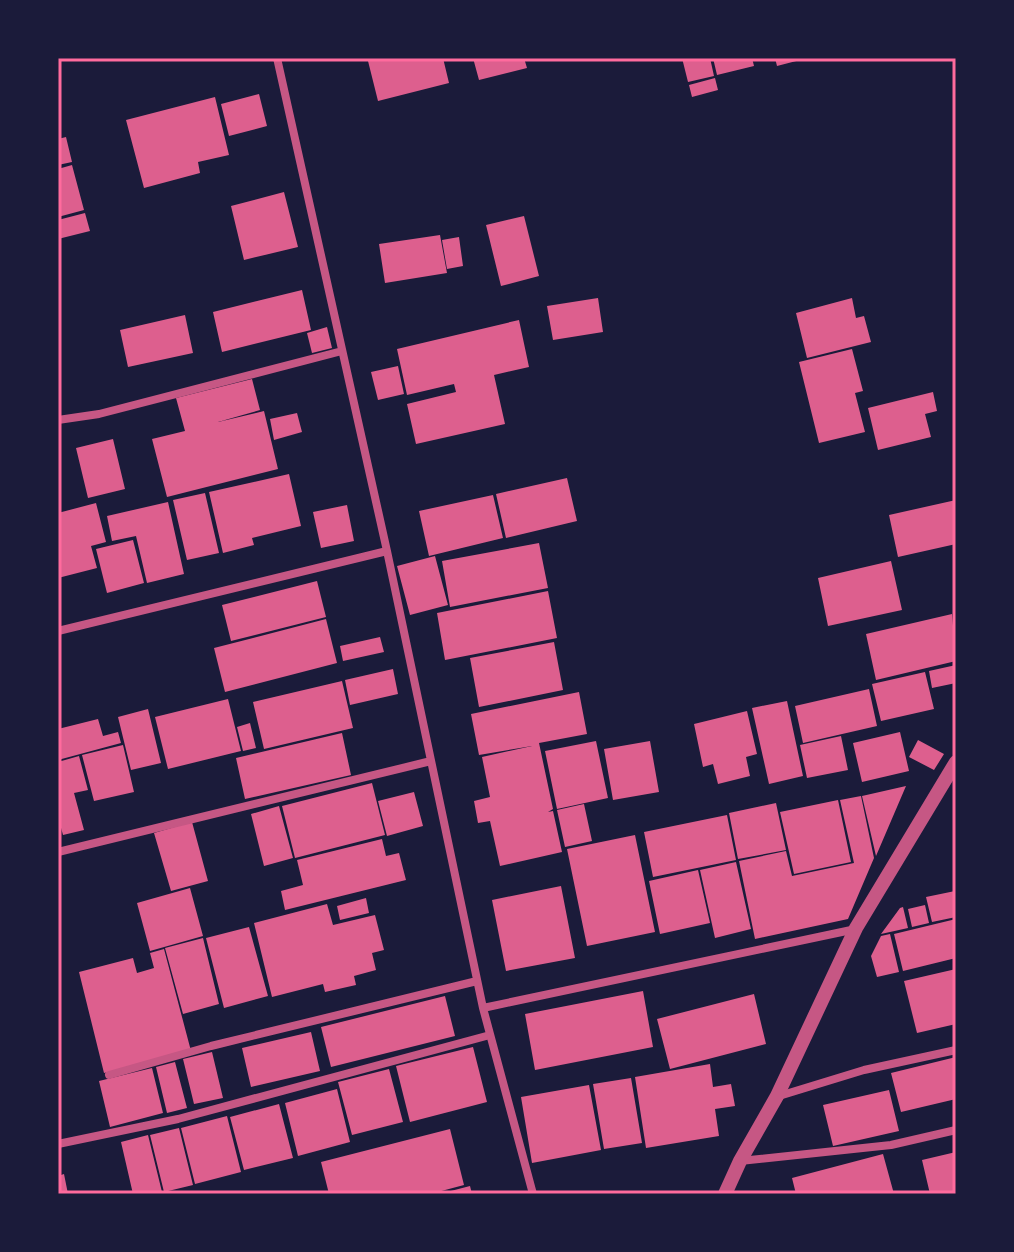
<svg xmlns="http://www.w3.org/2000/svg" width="1014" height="1252" viewBox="0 0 1014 1252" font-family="'Fira Sans',sans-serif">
	<rect width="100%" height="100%" fill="#1b1b3a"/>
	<path fill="#dd5f8e" d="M379 58H443L449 83 378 101 368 61Z
		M473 58H524L527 68 479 80Z
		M682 58H710L714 76 688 82Z
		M713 58H752L754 66 717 75Z
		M775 58H803L804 59 777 66Z
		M715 78 718 90 692 97 689 85Z
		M259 94 267 126 229 136 221 104Z
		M215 97 229 155 198 162 200 173 144 188 126 120Z
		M66 137 72 162 58 165V139Z
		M72 165 84 210 58 217V169Z
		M284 192 298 247 244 260 231 206Z
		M85 213 90 231 58 239V220Z
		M524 216 539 276 501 286 486 225Z
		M440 235 447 273 385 283 379 244Z
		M459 237 463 266 447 269 442 240Z
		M302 290 311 330 222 352 213 312Z
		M598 298 603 332 553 340 547 306Z
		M852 298 856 318 864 316 871 342 807 358 796 313Z
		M185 315 193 353 128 367 120 330Z
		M519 320 529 367 494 375 505 424 416 444 407 404 456 392 454 384 407 395 397 349Z
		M327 327 332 348 312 353 307 333Z
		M852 349 863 391 855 393 865 432 819 443 799 362Z
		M398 366 404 394 378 400 371 372Z
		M252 379 260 410 218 422 264 411 278 469 167 497 152 439 185 431 176 398Z
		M933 392 937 411 925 414 931 437 878 450 868 408Z
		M297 413 302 432 274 440 270 419Z
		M113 439 125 489 88 498 76 448Z
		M289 474 301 526 252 538 254 545 223 553 209 492Z
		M567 478 577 521 506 538 496 494Z
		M205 493 219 553 187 560 173 500Z
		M493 495 503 538 429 556 419 511Z
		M956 500V544L898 557 889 515Z
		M168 502 184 574 147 583 136 536 112 541 107 516Z
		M96 503 106 542 91 546 97 568 58 578V513Z
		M347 505 354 541 321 548 313 512Z
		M133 540 144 583 107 593 96 549Z
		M539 543 548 588 450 607 442 561Z
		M435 556 448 605 410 615 397 566Z
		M891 561 902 610 828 626 818 578Z
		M317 581 326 617 231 641 222 605Z
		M548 591 557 638 445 660 437 613Z
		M952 614 956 661 876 680 866 634Z
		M326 619 337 663 225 692 214 648Z
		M380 637 384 652 343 661 340 646Z
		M554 642 563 690 479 707 470 658Z
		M956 665V683L932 688 929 671Z
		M393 669 398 694 350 705 345 680Z
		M925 672 934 709 881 721 872 684Z
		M342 681 353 728 264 749 253 702Z
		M869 689 877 726 803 743 795 706Z
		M579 692 587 734 539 743 553 809 548 812 553 811 562 852 500 866 490 821 478 823 474 801 490 797 482 757 532 746 479 755 471 714Z
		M228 699 241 751 168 769 155 717Z
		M787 701 803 776 769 784 752 708Z
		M148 709 161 763 131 770 118 717Z
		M747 711 757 754 746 757 750 776 718 784 713 764 703 767 694 724Z
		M98 719 103 736 118 732 121 743 58 760V729Z
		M250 723 256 748 243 751 237 727Z
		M900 732 909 771 862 782 853 743Z
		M342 733 351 775 245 799 236 758Z
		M841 736 848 770 807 778 800 745Z
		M918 740 944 754 934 770 909 757Z
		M596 741 608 798 557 809 545 751Z
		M650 741 659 792 613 800 604 749Z
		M123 745 134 792 94 801 82 755Z
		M79 756 88 790 74 793 84 830 63 835 58 817V762Z
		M372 783 385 835 295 858 282 806Z
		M906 786 876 856 862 796Z
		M414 792 423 826 387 836 378 801Z
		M861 796 874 858 848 919 755 939 739 861 786 851 792 876 854 863 840 800Z
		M838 800 851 862 794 874 780 812Z
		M776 803 786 850 738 859 729 813Z
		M584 804 592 841 565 847 557 810Z
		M279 806 293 858 264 866 251 814Z
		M727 815 736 860 653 877 644 832Z
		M192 822 208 881 171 891 154 833Z
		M635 835 655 932 587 946 567 849Z
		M382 839 386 856 399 853 406 880 285 910 281 891 303 885 297 860Z
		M736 862 751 929 715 938 700 870Z
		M698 870 710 923 660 934 649 881Z
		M561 886 575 958 506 971 492 900Z
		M190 888 203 936 150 951 137 903Z
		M955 891 956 917 932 922 926 897Z
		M366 898 369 913 340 920 337 906Z
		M327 904 333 925 375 915 384 950 372 953 376 970 354 976 356 985 325 992 323 984 272 997 254 923Z
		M925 905 929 923 912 927 908 909Z
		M903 907 908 928 881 934 900 908Z
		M956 919V958L903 971 894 934Z
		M249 927 268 996 224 1008 206 938Z
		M890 934 899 972 877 977 871 956 881 936Z
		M203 938 219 1004 183 1014 165 948Z
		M164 949 191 1051 104 1073 79 972 133 958 137 973 154 968 150 953Z
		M956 969V1024L917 1033 904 981Z
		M643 991 653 1047 535 1070 525 1014Z
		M754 994 766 1044 670 1069 657 1019Z
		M445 996 455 1036 331 1067 321 1027Z
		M311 1032 320 1071 251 1087 242 1048Z
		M473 1047 487 1102 410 1122 396 1066Z
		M212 1052 223 1098 194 1104 183 1059Z
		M956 1057V1099L901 1112 891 1073Z
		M175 1062 187 1108 167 1113 156 1067Z
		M710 1064 713 1087 731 1084 735 1106 715 1109 719 1136 646 1148 635 1077Z
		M152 1068 163 1113 110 1127 99 1081Z
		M389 1069 403 1122 352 1135 338 1082Z
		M631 1078 642 1143 604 1149 593 1084Z
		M589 1085 601 1150 532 1163 521 1097Z
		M337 1089 350 1142 298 1156 285 1103Z
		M889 1090 899 1131 833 1146 823 1105Z
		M279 1104 293 1158 244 1170 230 1117Z
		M227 1116 241 1172 195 1184 181 1128Z
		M179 1128 193 1185 164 1192 150 1135Z
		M450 1129 464 1185 430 1194H329L321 1162Z
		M148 1135 162 1192 133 1194 121 1142Z
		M956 1152V1194H930L922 1160Z
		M883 1154 894 1194H796L792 1178Z
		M64 1174 68 1194H58V1176Z
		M470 1186 472 1194H443V1193Z"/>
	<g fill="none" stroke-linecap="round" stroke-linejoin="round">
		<path stroke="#c65784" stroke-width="8" d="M277 58 387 551 483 1008 533 1194
			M58 420 99 414 342 351
			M58 631 387 551
			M58 852 431 761
			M483 1008 856 929
			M109 1075 211 1046 477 981
			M779 1096 864 1070 956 1050
			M58 1144 178 1119 490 1035
			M740 1161 891 1145 956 1130"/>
		<path stroke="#c65784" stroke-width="14" d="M725 1194 740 1161 777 1096 856 928 956 762"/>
	</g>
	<rect width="1014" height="1252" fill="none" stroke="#1b1b3a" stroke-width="120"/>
	<rect x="60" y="60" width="894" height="1132" fill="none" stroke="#ff6b9d" stroke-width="3"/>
</svg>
